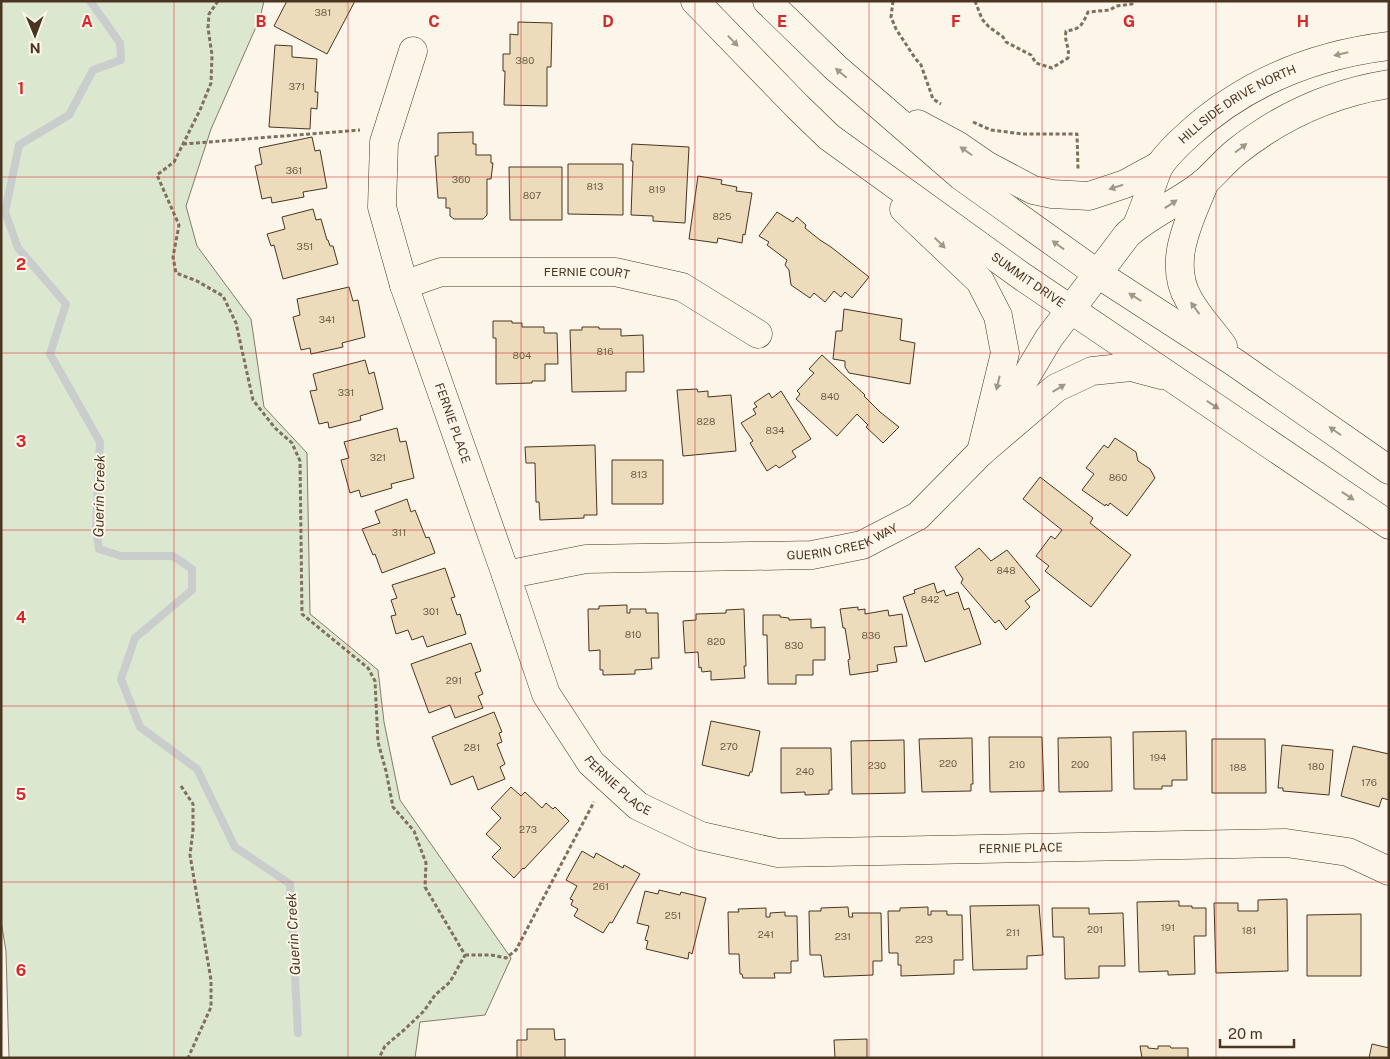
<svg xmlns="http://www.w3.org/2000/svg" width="1390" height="1059" viewBox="0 0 1390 1059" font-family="'Public Sans',sans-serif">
	<rect width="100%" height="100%" fill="#fbf6e9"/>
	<path fill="#dce7d0" stroke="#887966" d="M1 1H264L260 18 211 129 186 206 197 246 251 319 264 407 307 453 310 614 378 670 384 722 400 800 511 958 485 1015 420 1022 415 1058H9L6 951 1 921Z"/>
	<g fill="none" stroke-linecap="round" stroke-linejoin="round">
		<path stroke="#c9cecd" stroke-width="8" d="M90 1 120 43 121 60 93 70 69 115 19 145 5 212 18 248 66 304 50 354 100 442 96 529 99 549 121 556H173L192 569V590L135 638 121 679 140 727 197 769 235 847 290 884 298 1033"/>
	</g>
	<path fill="#ecdcbc" stroke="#4a3520" d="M287 1H355L327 54 274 26Z
		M518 22 552 23 551 67H547V106L504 105 505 71H503V54H510V34L518 35Z
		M275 45 292 46V57L317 59 315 92H318L317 109 311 108 310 129 269 127Z
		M473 132V144H476V155H491V163H493L491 179H487V215L483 219H454L450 216V208H446V198H438L435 156H438V133Z
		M312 137 315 151 320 150 327 188 303 192 304 197 272 203 271 197 262 199 255 166 262 164 259 148Z
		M632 144 689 147 685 223 653 221V216L631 215 633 161H631Z
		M568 164H623V215L568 214Z
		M509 167H562V220H510Z
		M698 176 722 180 721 184 737 187 736 191 752 193 745 235 743 234 742 243 718 238 717 243 689 239Z
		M313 209 316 220 321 219 327 240H328L330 246H333L338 264 283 279 274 245 271 246 267 234 285 229 282 217Z
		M777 212 793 222 797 217 806 225 805 228 820 240 831 247 869 277 852 298 845 292 841 297 834 291 825 302 814 293 810 298 791 285 789 270 785 265 787 260 767 245 769 242 759 236Z
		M349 287 353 301 358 300 365 337 342 343 343 347 311 354 310 348 301 350 293 317 300 315 297 299Z
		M844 309 902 319 900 340 915 343 910 384 849 373 845 367V361L833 359 836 331H842Z
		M493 321H512V323H522V327H544V333H557L558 364H545V381H532V383L496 384V338H493Z
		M582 327H599V329H621V336L643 335 644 372H626V391L572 392 570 330H582Z
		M822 355 865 395 864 396 880 412 899 427 883 443 866 427 868 425 857 414 837 436 796 399 800 394 797 391 814 373 809 369Z
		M365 360 369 374 374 372 383 409 360 416 361 420 329 428 328 422 319 424 310 391 317 390 313 374Z
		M697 389 698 392 708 391V397L731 395 736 451 683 456 677 390Z
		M781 391 811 439 792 451 796 457 779 468 776 465 767 471 750 443 753 441 741 423 756 414 753 409 757 407 754 403 769 393 772 398Z
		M397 428 400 442 406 441 414 478 391 484 392 488 361 497 359 490 350 493 341 460 349 458 344 442Z
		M1115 438 1136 452 1138 461 1150 469 1155 478 1127 516 1110 503 1108 506 1106 504 1105 506 1082 490 1094 474 1086 468 1104 445 1108 448Z
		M595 445 597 515H584V518L540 520 539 502H536L535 463H526L525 447Z
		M612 460H663V504H612Z
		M1040 477 1093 518 1090 523 1131 555 1091 607 1045 571 1049 566 1036 556 1051 536 1055 539 1062 530 1023 499Z
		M407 499 411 512 415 510 426 538 429 537 435 553 382 573 375 554 373 555 362 529 380 523 375 511Z
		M979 548 991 561 1007 550 1040 590 1025 601 1030 607 1006 630 999 620 995 623 961 583 963 579 955 567Z
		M445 568 455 597 451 598 457 615 460 614 466 634 427 647 423 636 412 640 408 630 396 634 391 616 396 615 391 600 397 598 392 585Z
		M934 583 937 593 944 590 946 596 958 592 964 610 969 608 981 644 925 662 903 597 915 593 914 590Z
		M627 605V613H630V609H646V613H658L659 658H651L652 669 635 670V674L603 675V670H600V650L589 651 588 609H599V606Z
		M858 607V610L865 609V614L888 610 889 616 902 614 907 646 894 647 897 662 877 665 878 671 850 675 848 660 850 659 845 628H843L840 609Z
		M744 609 746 666H744L745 678 711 680V671L702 672 701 667 699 668 698 652 685 653 683 621 696 620V614L726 613V610Z
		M763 615H780V617L789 618V620L811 619V628L825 627V660H813V675H796V684H768L767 635H763Z
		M471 643 481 671 475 673 483 694 478 696 483 708 455 718 450 705 429 713 411 664Z
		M494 712 502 732 499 733 502 742 497 744 505 764 500 767 505 779 478 790 473 776 451 785 432 737Z
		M711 721 760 731 752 772H750L749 776 702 765Z
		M1186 731 1187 780H1172V786H1162V789H1134L1133 732Z
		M989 737H1042L1044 791 990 792Z
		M1111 737 1112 791 1059 792 1058 738Z
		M972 738 973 784H971V791L922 792 919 739Z
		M1212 739H1265L1266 793H1212Z
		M904 740 905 793 852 794 851 741Z
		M1282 745 1333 750 1329 795 1283 791V788H1278Z
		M1353 746 1389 754V800L1382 798 1379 807 1341 796Z
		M781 748H831L832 790H829V794L805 795V792L781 793Z
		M511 787 521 796 525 792 542 808 546 803 553 809 555 807 569 821 524 869 523 868 514 878 492 857 501 848 486 834 501 818 491 808Z
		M582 851 594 858 596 853 623 868 624 865 640 874 612 923 610 922 603 933 574 916 578 909 571 905 573 900 570 899 577 886 566 880Z
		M659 890 680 895 681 892 706 898 692 954 689 952 688 959 646 949 648 941 645 940 649 926 637 923 645 891 658 894Z
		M1287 899 1288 971 1216 973 1214 903H1238V911H1258V900Z
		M1179 901V906H1192V908H1206V936H1194L1195 974 1168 975V971L1139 972 1137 902Z
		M1039 905 1043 955 1027 956V969L973 970 970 906Z
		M848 907 849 917H853L852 913H881L882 961H873V975L824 977 821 955H810L809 911H821V908Z
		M928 907V915H931V911H947V915H962L963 960H954V974L901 976V965H898V953H889L888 911H900V908Z
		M766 908V917H770V913L785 912V916H797L798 961H791V973H774L775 978H743L742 974H740L739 954H729L728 912H739L738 909Z
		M1052 908H1089V914L1123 913 1125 966H1099V978L1065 979 1064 937H1053Z
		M1361 914V976H1307V915Z
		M527 1029H554L555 1040 565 1039V1058H517V1040H527Z
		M867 1039V1058H835L834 1040Z
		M1372 1044 1389 1048V1058H1369Z
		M1140 1046H1148V1048L1158 1049V1046H1170L1171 1048H1188V1058H1142Z"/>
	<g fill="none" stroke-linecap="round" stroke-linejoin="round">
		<defs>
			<g id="minor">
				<path id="s1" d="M413 51 384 142 382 207 404 285 506 575 546 694 591 763 638 806 701 836 778 853 1286 843 1348 852 1389 871"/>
				<path id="s2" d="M1137 225C1143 211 1148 197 1153 182 1155 177 1157 170 1160 165 1168 153 1179 143 1189 134 1245 83 1314 55 1389 46"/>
				<path id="s3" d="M404 285 441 272H615L682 287 758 334"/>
				<path id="s4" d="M506 575 586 559 812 555 862 545 918 516 981 452 1049 338 1127 235C1150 213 1182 202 1206 181 1216 172 1225 161 1236 152 1281 116 1333 93 1389 84"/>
			</g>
			<g id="major">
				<path id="s5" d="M695 1 797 106 829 137 1020 275 1389 525"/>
				<path d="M767 1 836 68 961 176 1098 274 1234 362 1389 470"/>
				<path d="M918 124 957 145 986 165 1033 190 1052 194 1089 196 1125 184 1160 165"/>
				<path d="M1205 182C1191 218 1166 261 1189 300 1198 316 1212 331 1223 346"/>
				<path d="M904 209 980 281 998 316 1005 353 981 452"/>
				<path d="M981 452 1056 388 1092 371 1131 367 1161 375"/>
			</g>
		</defs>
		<use href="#minor" stroke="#4a3520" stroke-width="29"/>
		<use href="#major" stroke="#4a3520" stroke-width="29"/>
		<path stroke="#7f6f5c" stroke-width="3" stroke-dasharray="4 2.5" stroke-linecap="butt" d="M218 1 209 14 208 28 212 55 211 83 200 110 174 162 157 175 179 225 173 257 176 273 197 281 223 296 236 323 253 400 275 428 292 443 300 461 302 614 368 668 375 681 378 742 386 771 393 807 414 831 426 863 425 887 465 955 450 982 435 995 424 1011 404 1030 385 1046 379 1058
			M893 1 891 17 896 29 915 58 921 65 933 99 941 104
			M975 1 982 19 989 27 1003 37 1006 42 1031 55 1036 63 1052 68 1068 58C1070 46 1064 43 1066 31 1081 29 1082 25 1088 12L1110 10 1116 6 1132 4V1
			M973 122 991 130 1023 134H1077L1078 169
			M183 144 360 130
			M181 786 193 804V830L190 855 211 980V1007L188 1058
			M465 955H491L506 958 516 950 594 802"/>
		<use href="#minor" stroke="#fbf6e9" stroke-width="28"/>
		<use href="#major" stroke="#fbf6e9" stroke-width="28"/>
	</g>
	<defs><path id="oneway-solid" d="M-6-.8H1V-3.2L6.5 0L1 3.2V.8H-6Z" transform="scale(1.25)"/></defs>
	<g fill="#a29684">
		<use href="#oneway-solid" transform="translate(733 41) rotate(46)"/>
		<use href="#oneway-solid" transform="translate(1341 54) rotate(167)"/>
		<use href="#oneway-solid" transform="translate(841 73) rotate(-140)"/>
		<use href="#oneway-solid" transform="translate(1241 148) rotate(-37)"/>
		<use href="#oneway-solid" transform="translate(966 151) rotate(-145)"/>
		<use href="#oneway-solid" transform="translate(1116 187) rotate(162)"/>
		<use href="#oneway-solid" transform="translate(1171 204) rotate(-33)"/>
		<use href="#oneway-solid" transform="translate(940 243) rotate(44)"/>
		<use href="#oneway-solid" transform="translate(1058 245) rotate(-144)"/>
		<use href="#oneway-solid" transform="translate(1135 297) rotate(-148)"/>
		<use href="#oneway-solid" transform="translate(1195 308) rotate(-126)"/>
		<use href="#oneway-solid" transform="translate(998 383) rotate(103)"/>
		<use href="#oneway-solid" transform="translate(1059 388) rotate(-31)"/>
		<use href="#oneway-solid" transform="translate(1213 405) rotate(34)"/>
		<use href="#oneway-solid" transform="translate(1335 431) rotate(-145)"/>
		<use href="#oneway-solid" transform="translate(1348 496) rotate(34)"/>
	</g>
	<path fill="none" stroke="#d62828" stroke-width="1" stroke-opacity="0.55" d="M174 1V1058M348 1V1058M521 1V1058M695 1V1058M869 1V1058M1042 1V1058M1216 1V1058M1 177H1389M1 353H1389M1 530H1389M1 706H1389M1 882H1389"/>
	<g text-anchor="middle" stroke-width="4" stroke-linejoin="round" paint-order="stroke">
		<g font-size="10" fill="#725f47">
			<text x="323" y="16">381</text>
			<text x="525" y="64">380</text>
			<text x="297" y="90">371</text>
			<text x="294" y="174">361</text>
			<text x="461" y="183">360</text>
			<text x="595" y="190">813</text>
			<text x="657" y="193">819</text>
			<text x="532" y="199">807</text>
			<text x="722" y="220">825</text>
			<text x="305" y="250">351</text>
			<text x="327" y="323">341</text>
			<text x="605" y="355">816</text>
			<text x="522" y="359">804</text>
			<text x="346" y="396">331</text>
			<text x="830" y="400">840</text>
			<text x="706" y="425">828</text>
			<text x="775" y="434">834</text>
			<text x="378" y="461">321</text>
			<text x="639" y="478">813</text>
			<text x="1118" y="481">860</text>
			<text x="399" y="536">311</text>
			<text x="1006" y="574">848</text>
			<text x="930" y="603">842</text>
			<text x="431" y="615">301</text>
			<text x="633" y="638">810</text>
			<text x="871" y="639">836</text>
			<text x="716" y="645">820</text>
			<text x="794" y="649">830</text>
			<text x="454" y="684">291</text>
			<text x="729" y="750">270</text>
			<text x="472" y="751">281</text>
			<text x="1158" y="761">194</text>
			<text x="948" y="767">220</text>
			<text x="1017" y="768">210</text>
			<text x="1080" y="768">200</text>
			<text x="877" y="769">230</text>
			<text x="1316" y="770">180</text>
			<text x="1238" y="771">188</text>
			<text x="805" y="775">240</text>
			<text x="1369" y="786">176</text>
			<text x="528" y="833">273</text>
			<text x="601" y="890">261</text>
			<text x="673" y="919">251</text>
			<text x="1168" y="931">191</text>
			<text x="1095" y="933">201</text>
			<text x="1249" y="934">181</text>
			<text x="1013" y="936">211</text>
			<text x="766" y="938">241</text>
			<text x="843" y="940">231</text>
			<text x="924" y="943">223</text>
		</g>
		<g font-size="12" fill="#4a3520" stroke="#fbf6e9">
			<text dy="4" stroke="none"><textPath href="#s2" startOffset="164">HILLSIDE DRIVE NORTH</textPath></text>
			<text dy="4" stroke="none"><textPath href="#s3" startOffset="185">FERNIE COURT</textPath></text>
			<text dy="4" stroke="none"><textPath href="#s5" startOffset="436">SUMMIT DRIVE</textPath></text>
			<text dy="4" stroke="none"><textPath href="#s1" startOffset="388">FERNIE PLACE</textPath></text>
			<text dy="4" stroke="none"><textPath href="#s4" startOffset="340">GUERIN CREEK WAY</textPath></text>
			<text dy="4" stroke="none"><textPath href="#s1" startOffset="792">FERNIE PLACE</textPath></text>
			<text dy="4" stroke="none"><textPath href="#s1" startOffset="1212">FERNIE PLACE</textPath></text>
		</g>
		<g font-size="14" font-style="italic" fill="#4a3520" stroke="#fbf6e9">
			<text transform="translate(99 496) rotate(-89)" y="5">Guerin Creek</text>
			<text transform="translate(293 934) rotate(-93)" y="5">Guerin Creek</text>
		</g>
	</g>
	<g font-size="16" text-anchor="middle" font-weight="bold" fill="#d62828" stroke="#fbf6e9" stroke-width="4" stroke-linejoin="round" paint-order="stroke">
		<text x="87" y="27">A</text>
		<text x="261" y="27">B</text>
		<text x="434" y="27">C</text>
		<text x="608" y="27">D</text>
		<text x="782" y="27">E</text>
		<text x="956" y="27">F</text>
		<text x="1129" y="27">G</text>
		<text x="1303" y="27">H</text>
		<text x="21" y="94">1</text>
		<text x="21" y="270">2</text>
		<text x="21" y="447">3</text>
		<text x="21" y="623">4</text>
		<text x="21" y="800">5</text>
		<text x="21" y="976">6</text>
	</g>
	<rect width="1390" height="1059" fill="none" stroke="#4a3520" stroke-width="5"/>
	<g transform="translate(35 35) rotate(179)" stroke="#fbf6e9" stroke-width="4" paint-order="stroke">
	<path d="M0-4L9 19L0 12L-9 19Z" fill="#4a3520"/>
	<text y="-8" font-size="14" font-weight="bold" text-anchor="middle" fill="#4a3520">N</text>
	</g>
	<path d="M1220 1039v8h74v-8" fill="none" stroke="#4a3520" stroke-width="2.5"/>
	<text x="1228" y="1039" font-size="15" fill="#4a3520" stroke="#fbf6e9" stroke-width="4" paint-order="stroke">20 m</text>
</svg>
